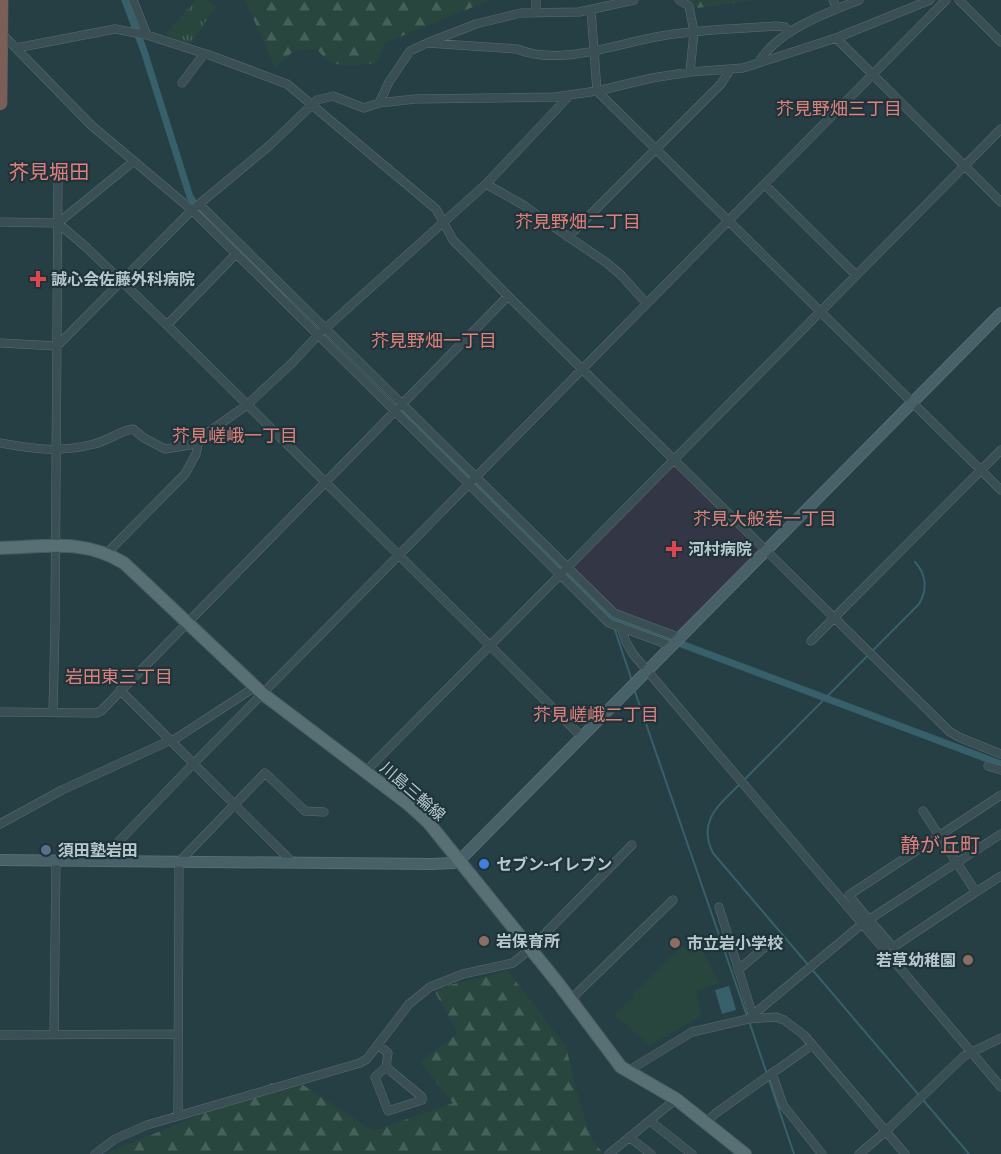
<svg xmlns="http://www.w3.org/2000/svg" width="1001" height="1154" viewBox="0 0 1001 1154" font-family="'Archivo Narrow','Noto Sans JP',sans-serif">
	<defs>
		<pattern id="forest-firs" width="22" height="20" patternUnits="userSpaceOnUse" patternTransform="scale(1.5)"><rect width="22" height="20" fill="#28463e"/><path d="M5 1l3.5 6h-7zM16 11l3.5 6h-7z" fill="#455f59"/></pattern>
		<pattern id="park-tufts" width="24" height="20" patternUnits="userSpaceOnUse" patternTransform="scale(1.5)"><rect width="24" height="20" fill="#28463e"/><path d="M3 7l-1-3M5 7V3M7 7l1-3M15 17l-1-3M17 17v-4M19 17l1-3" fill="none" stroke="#455f59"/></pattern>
	</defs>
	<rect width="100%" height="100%" fill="#263f45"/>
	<path fill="#333745" d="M671 466H675L758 548V551L678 630 615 610 573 567Z"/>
	<path fill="#28463e" d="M700 945 719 983 696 991 701 1016 650 1046 614 1014 633 998V994L682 946 689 953Z"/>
	<path fill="url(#forest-firs)" d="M245 0H490L385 43 377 63C353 65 333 72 317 49L295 50 275 67Z
		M689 0H753L698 8Z
		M508 971 566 1047 579 1101 592 1140 604 1154H104L232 1102 271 1083 303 1085 373 1131 453 1103 420 1062 458 1033 435 992 441 987Z"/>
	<path fill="url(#park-tufts)" d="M196 0H208L216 7 189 46 165 35Z"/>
	<path fill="#37606a" d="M729 986 736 1010 722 1014 715 990Z"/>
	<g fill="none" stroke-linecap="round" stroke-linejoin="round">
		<path stroke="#37606a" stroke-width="2" d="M614 627 632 681
			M634 689 747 1016
			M744 780 919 604C928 589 926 574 915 562
			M740 784C719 805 697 821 713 853L969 1154
			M749 1021 794 1154"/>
		<path stroke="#37606a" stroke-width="7" d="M125 0 144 51 190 197 205 218
			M228 240 284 296
			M398 409 612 618 1001 764"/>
		<defs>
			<path id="street" d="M133 0 147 35
				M536 0V12
				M679 0 689 6 694 32 690 72
				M833 0 837 9
				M959 0 1001 42
				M591 10 597 91 1001 490
				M0 32 91 125 192 210 609 623 672 646
				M836 38 1001 202
				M427 43 517 49C560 67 618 43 661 36 699 29 738 29 776 26L785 27 789 33
				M16 48 115 29 147 35 212 56 287 84 436 209 453 240 508 296 950 732 961 738 1001 754
				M758 63C778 30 824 14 859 0
				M182 83 204 54
				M379 103 389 82 410 51 427 43 476 24 521 13 579 12 634 0
				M486 184 525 206 548 223 607 263 621 275 646 303
				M765 185 856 275
				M199 204 614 613 680 638
				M0 222 58 223 134 161
				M58 223 87 248 167 325 582 737
				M568 237 721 84 730 70
				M167 325 236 254
				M0 343 57 346 192 210 269 146 317 100 333 96 364 108 379 103 415 99 555 97 597 91 652 78 690 72 743 68 836 38 930 0
				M0 443C33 449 60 453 94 444 108 441 119 431 133 429L144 438 165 449 190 445 247 405 292 363 318 335 486 184 570 95
				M107 553 185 474 196 454 199 440
				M621 627 626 642 633 654 1001 1087
				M811 641 1001 450
				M120 690 292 862
				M0 712 96 713 101 711 508 296
				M53 713 55 626 58 177
				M172 741 255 687
				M988 766 1001 770
				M365 772 1001 129
				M923 811 976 892 1001 876
				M0 824 62 790 171 740
				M101 860 194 763 946 0
				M976 892 895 946 891 945C877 928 862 913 849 895L1001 795
				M719 907 753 1016
				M738 970 764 948
				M570 1000 673 900
				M748 1019 862 924 1001 834
				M54 1034 56 860
				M0 1035 177 1034
				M378 1045 388 1053 386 1067 422 1097V1100L388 1111 375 1077 386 1067
				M628 1071 692 1032 748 1019 776 1017 784 1020 804 1035 905 1154
				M772 1073 783 1105 822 1154
				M178 1115 179 862 265 773 305 811 324 812
				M650 1121 692 1154
				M706 1122 716 1113 812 1045
				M629 1137 651 1154
				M95 1154 115 1139 147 1125 360 1063 367 1059 409 1004 430 987 463 974 513 963 530 949 632 845
				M609 1154 676 1099
				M859 1154 885 1132 964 1056 1001 1038"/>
			<path id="secondary" d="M0 860 431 864 454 863 460 860 1001 313"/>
			<path id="primary" d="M0 548C46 547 82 538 124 563L263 694 408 804 428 822 558 983 621 1067 676 1099 745 1154"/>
			<path id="highway" d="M0 103 1 0"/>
		</defs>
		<use href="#street" stroke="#596c72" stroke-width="9"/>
		<use href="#secondary" stroke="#596c72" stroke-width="12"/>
		<use href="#primary" stroke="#475b61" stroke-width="14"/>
		<use href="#highway" stroke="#485c62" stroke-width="15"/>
		<use href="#street" stroke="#3a4f54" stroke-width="8"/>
		<use href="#secondary" stroke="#486067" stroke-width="10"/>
		<use href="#primary" stroke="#586f74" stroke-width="12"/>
		<use href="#highway" stroke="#7b5f57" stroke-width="14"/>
	</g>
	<g fill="#e0444e" stroke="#1f343a" stroke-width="2">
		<path d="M35 270h6v6h6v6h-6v6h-6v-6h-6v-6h6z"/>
		<path d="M671 540h6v6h6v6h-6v6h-6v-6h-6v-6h6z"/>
	</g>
	<circle fill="#5c6f8a" stroke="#1f343a" stroke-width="2" cx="46" cy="850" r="6"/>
	<circle fill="#3f7fe0" stroke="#1f343a" stroke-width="2" cx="484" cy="864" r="6"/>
	<g fill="#8d6e63" stroke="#1f343a" stroke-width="2">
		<circle cx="484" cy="941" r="6"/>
		<circle cx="675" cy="943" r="6"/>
		<circle cx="968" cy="960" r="6"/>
	</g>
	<g text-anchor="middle" stroke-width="4.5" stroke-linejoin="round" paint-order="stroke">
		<g font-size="16" font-weight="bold" fill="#b8c9ce" stroke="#1f343a" text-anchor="start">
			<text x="51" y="285">誠心会佐藤外科病院</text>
			<text x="688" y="555">河村病院</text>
			<text x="58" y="856">須田塾岩田</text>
			<text x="496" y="870">セブン-イレブン</text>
			<text x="496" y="947">岩保育所</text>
			<text x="687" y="949">市立岩小学校</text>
			<text x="956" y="966" text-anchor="end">若草幼稚園</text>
		</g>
		<g font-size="16" fill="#b8c9ce" stroke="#1f343a">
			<text transform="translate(413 791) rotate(41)" y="6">川島三輪線</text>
		</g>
		<g font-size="18" fill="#e1807b" stroke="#1f343a">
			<text x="839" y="115">芥見野畑三丁目</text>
			<text x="578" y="228">芥見野畑二丁目</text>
			<text x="434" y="347">芥見野畑一丁目</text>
			<text x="235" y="442">芥見嵯峨一丁目</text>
			<text x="765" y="525">芥見大般若一丁目</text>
			<text x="119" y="683">岩田東三丁目</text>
			<text x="596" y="721">芥見嵯峨二丁目</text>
		</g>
		<g font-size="20" fill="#e1807b" stroke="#1f343a">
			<text x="49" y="179">芥見堀田</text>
			<text x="940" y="852">静が丘町</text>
		</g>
	</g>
</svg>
